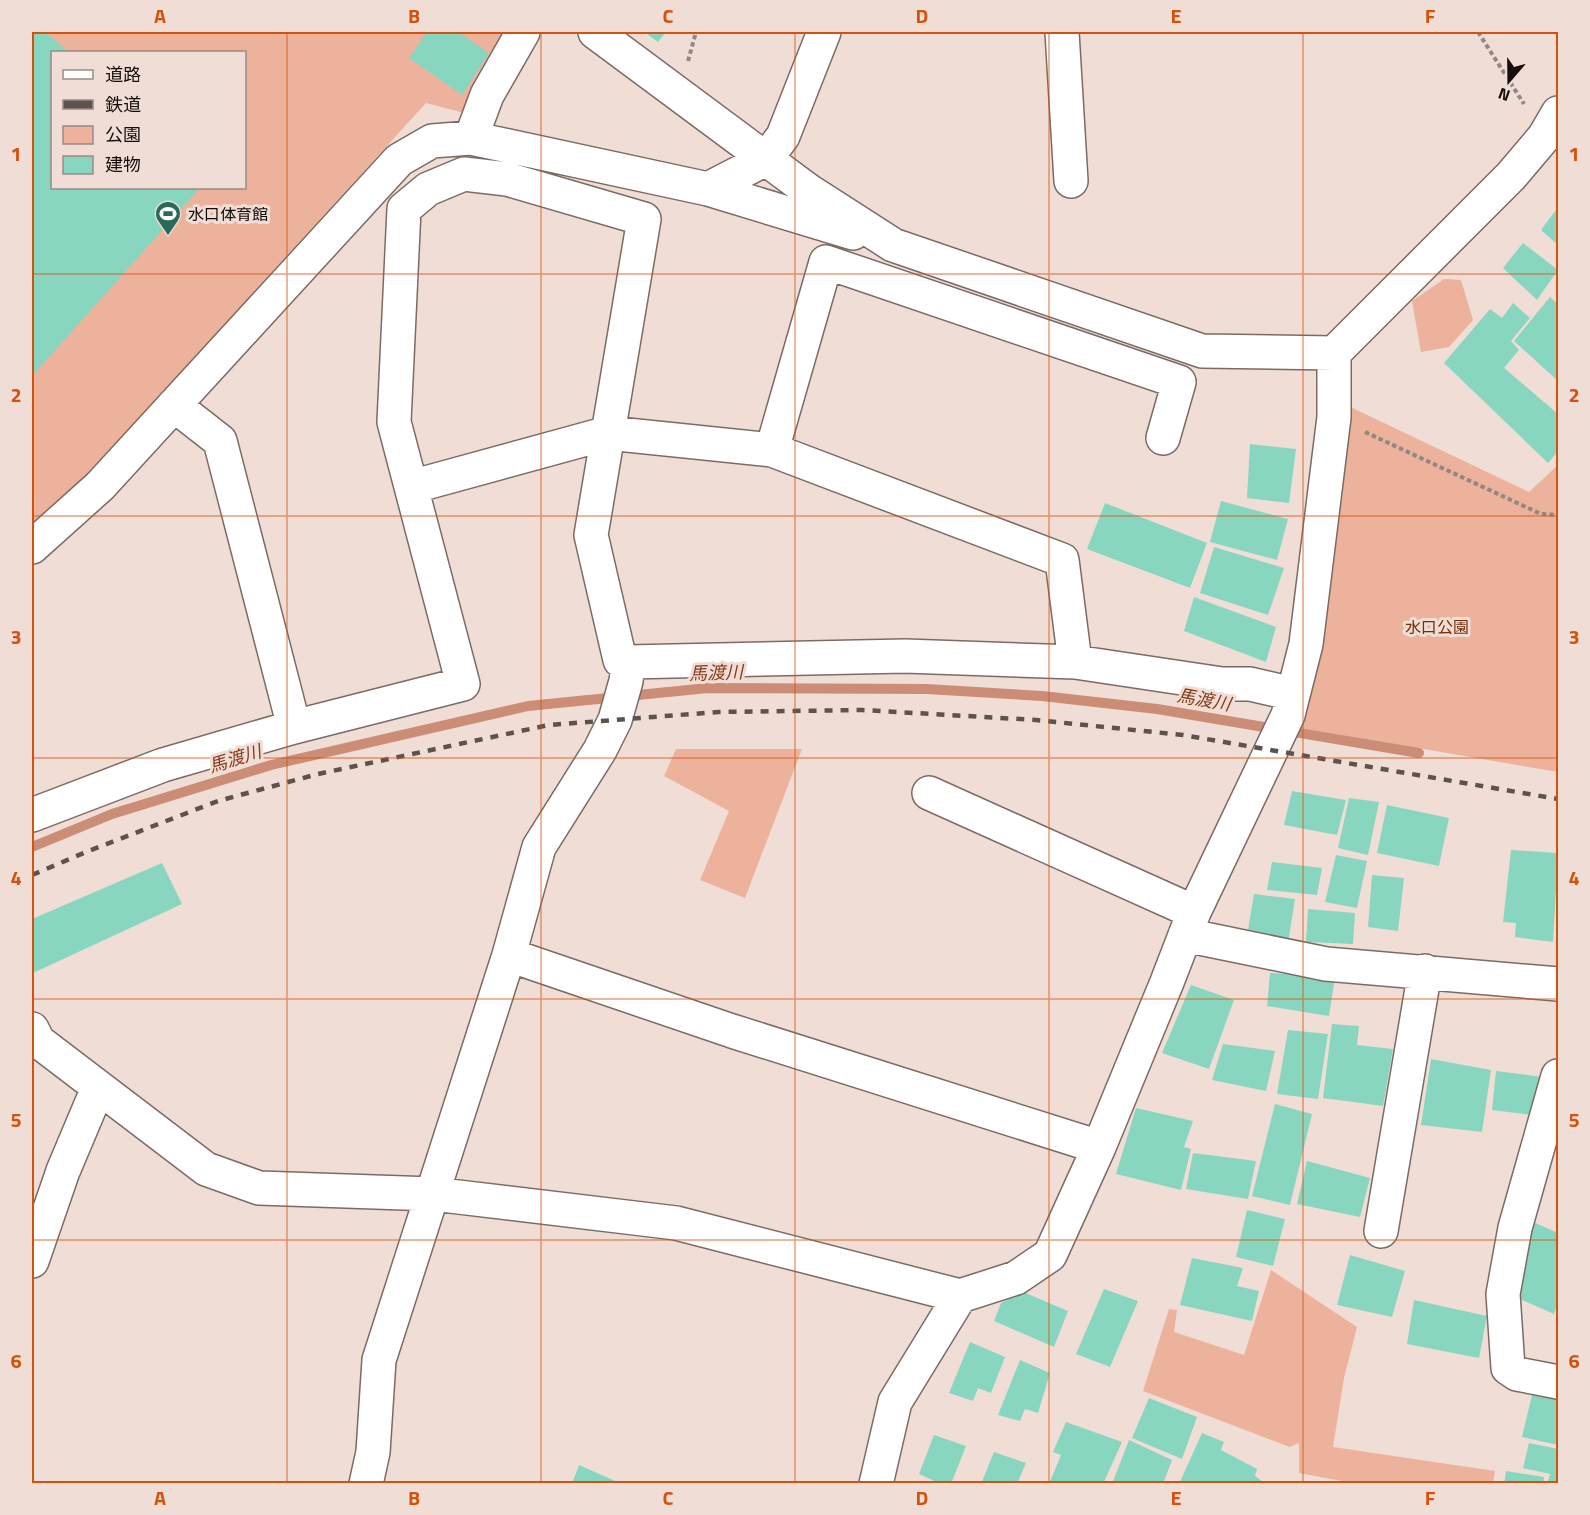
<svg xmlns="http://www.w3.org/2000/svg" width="1590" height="1515" viewBox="0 0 1590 1515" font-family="'Titillium Web','Noto Sans JP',sans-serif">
	<rect width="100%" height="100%" fill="#f0ded6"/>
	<path fill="#ecb29c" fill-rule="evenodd" d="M32 32H515L472 115 426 103 259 286 75 500 32 531ZM52 52H244V188H52Z
		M1444 279 1461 280 1473 320 1449 347 1421 352 1412 301Z
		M1344 404 1529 492 1558 465V772L1289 726Z
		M676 749H802L745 898 700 880 729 811 664 776Z
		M1271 1270 1357 1327 1344 1378 1333 1447 1495 1471 1493 1483H1352L1299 1473V1443L1290 1447 1143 1391 1169 1309 1177 1310 1174 1332 1244 1355Z"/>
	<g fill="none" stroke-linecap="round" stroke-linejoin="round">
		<path stroke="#cb8d75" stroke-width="10" d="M32 847 112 814 271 765 528 706 708 688 927 689 1042 696 1157 709 1419 753"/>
	</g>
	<path fill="#88d6c0" d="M32 32H45L69 52H52V188H200L32 376Z
		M427 32H458L489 53 462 95 409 58Z
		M644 32H666L658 42Z
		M1558 207V245L1541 230Z
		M1523 243 1558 270 1537 300 1503 268Z
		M1550 297 1558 304V381L1514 341Z
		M1513 303 1530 318 1511 341 1519 350 1504 368 1558 414V451L1548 463 1444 363 1490 309 1502 318Z
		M1250 444 1296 449 1289 503 1247 498Z
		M1221 501 1288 519 1277 560 1210 542Z
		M1105 503 1207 543 1190 588 1087 549Z
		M1214 547 1284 568 1268 615 1200 593Z
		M1194 597 1276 627 1266 662 1184 631Z
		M1292 791 1346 800 1337 835 1284 825Z
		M1349 798 1379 802 1368 855 1338 848Z
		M1387 805 1449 818 1439 866 1377 853Z
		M1511 850 1558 853 1553 942 1515 937 1516 923 1503 922Z
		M1336 855 1367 861 1357 908 1325 902Z
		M1272 862 1322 868 1317 895 1267 890Z
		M162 863 182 904 33 973 32 969V919Z
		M1372 875 1404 878 1398 931 1368 927Z
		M1254 894 1295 899 1288 943 1247 936Z
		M1308 909 1355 913 1353 944 1306 942Z
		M1270 973 1335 977 1329 1016 1267 1006Z
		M1191 985 1234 1000 1209 1069 1162 1053Z
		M1332 1024 1359 1026 1357 1045 1393 1049 1383 1106 1323 1098Z
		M1288 1030 1328 1034 1318 1099 1277 1094Z
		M1223 1044 1275 1051 1266 1091 1212 1080Z
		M1431 1059 1491 1070 1482 1132 1421 1125Z
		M1496 1071 1543 1077 1539 1116 1492 1110Z
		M1275 1104 1312 1114 1290 1205 1252 1196Z
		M1136 1108 1193 1121 1184 1147 1191 1149 1181 1190 1116 1174Z
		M1193 1153 1256 1161 1248 1199 1186 1189Z
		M1307 1161 1370 1178 1360 1217 1297 1204Z
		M1247 1210 1285 1219 1273 1266 1236 1257Z
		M1533 1222 1558 1233V1303L1554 1314 1513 1296 1516 1264Z
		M1350 1255 1405 1271 1392 1317 1337 1305Z
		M1192 1258 1243 1268 1237 1286 1259 1291 1252 1321 1180 1305Z
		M1104 1289 1138 1301 1110 1367 1076 1354Z
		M1023 1292 1068 1311 1054 1347 994 1321 1001 1303Z
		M1414 1300 1487 1316 1479 1358 1407 1344Z
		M970 1342 1005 1357 991 1393 978 1388 973 1401 949 1393Z
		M1020 1360 1050 1373 1038 1413 1025 1409 1020 1421 998 1415Z
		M1532 1395 1558 1400V1445L1522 1437Z
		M1149 1398 1197 1417 1182 1459 1132 1438Z
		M1066 1422 1122 1442 1103 1484H1049L1061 1455 1053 1452Z
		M1202 1433 1224 1442 1221 1450 1257 1469 1255 1476 1266 1484H1179Z
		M934 1435 966 1446 951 1484H941L919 1474Z
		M1129 1440 1172 1460 1163 1484H1112Z
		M1529 1443 1558 1449V1484H1547L1550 1474 1523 1468Z
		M994 1452 1026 1463 1017 1484H981Z
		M579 1465 622 1484H572Z
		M1506 1471 1544 1477 1543 1484H1504Z"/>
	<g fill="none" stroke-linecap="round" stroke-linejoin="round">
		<defs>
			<path id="minor" d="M595 32 809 191 893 245 1202 351 1334 353
				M1062 32 1071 181
				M471 138 487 95 523 32
				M708 189 853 233
				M174 405 220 441 294 727
				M772 450 826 262 1179 382 1163 438
				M411 487 608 433 772 450 1062 560 1075 662
				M32 547 100 486 399 160 432 141 471 138 708 189 766 159 783 136 824 32
				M929 793 1194 912
				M32 815 163 765 294 727 463 684 394 422 404 209 428 189 464 174 507 179 644 219 591 535 620 660 628 662 905 656 1075 662 1222 684H1250L1293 694
				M1185 935 1326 964 1558 984
				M509 955 539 847 600 750 615 720 626 681 628 662
				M32 1029 38 1041 206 1169 259 1188 433 1194 676 1223 960 1296 1016 1278 1050 1255 1099 1147 1167 982 1194 912 1288 715 1306 644 1334 417V353L1511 176 1544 137 1558 113
				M1558 1076 1515 1228 1503 1294 1508 1368 1517 1374 1558 1382
				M1381 1231 1425 971
				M32 1261 63 1171 98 1088
				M366 1484 373 1452 379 1360 509 955 732 1031 1099 1147
				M876 1484 895 1402 960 1296"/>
		</defs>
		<use href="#minor" stroke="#7b6b64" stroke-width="36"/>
		<path stroke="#948781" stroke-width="4" stroke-dasharray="4.5 3" stroke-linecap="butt" d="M1478 32 1524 104
			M688 61 696 32
			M1365 432 1541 514 1558 515"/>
		<use href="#minor" stroke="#fff" stroke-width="33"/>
		<path stroke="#5c524e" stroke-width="4.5" stroke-dasharray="8 8" stroke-linecap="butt" d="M32 875 86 852 218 801 318 774 549 725 718 712 862 710 1036 720 1183 735 1558 799"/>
	</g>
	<path fill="none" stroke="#d3520c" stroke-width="1.5" stroke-opacity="0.55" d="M287 32V1484M541 32V1484M795 32V1484M1049 32V1484M1303 32V1484M32 274H1558M32 516H1558M32 758H1558M32 999H1558M32 1240H1558"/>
	<defs>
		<symbol id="stadium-pin" viewBox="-11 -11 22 30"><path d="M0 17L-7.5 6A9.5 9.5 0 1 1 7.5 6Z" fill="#296b5b" stroke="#f0ded6"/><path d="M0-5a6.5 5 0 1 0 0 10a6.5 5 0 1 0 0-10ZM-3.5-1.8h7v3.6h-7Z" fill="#fff"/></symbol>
	</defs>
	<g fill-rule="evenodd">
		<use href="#stadium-pin" x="153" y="199" width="30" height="40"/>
	</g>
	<g text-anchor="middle" stroke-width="6" stroke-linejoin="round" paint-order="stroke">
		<g font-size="16" fill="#140e0c" stroke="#f0ded6" text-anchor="start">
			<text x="188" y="220">水口体育館</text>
		</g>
		<g font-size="16" fill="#772d06" stroke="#f0ded6">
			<text x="1437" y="633">水口公園</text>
		</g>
		<g font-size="18" font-style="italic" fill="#863b19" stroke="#f0ded6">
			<text transform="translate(716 673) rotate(-2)" y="6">馬渡川</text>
			<text transform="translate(1204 700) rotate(10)" y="6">馬渡川</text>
			<text transform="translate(235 759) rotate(-17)" y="6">馬渡川</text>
		</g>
	</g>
	<rect width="1590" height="1515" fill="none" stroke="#f0ded6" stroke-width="66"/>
	<rect x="51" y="51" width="195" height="138" fill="#f0ded6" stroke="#988b85" stroke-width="1.5"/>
	<rect x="63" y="70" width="30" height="9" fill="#ffffff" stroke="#988b85" stroke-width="1.5"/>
	<text x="105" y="81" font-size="18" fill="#140e0c">道路</text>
	<rect x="63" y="100" width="30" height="9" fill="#5c524e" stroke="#988b85" stroke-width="1.5"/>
	<text x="105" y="111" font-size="18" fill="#140e0c">鉄道</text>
	<rect x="63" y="126" width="30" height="18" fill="#ecb29c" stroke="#988b85" stroke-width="1.5"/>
	<text x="105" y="141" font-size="18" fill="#140e0c">公園</text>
	<rect x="63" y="156" width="30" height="18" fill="#88d6c0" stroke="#988b85" stroke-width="1.5"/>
	<text x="105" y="171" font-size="18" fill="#140e0c">建物</text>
	<g transform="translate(1509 81) rotate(200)" stroke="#f0ded6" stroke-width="4.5" paint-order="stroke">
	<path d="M0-4.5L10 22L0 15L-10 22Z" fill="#140e0c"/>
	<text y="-9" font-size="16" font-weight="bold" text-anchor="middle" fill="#140e0c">N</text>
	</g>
	<rect x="33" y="33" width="1524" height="1449" fill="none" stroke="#d3520c" stroke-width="2"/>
	<g font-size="20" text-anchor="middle" font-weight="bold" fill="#d3520c">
		<text x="160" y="23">A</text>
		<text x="414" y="23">B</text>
		<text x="668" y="23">C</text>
		<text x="922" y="23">D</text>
		<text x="1176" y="23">E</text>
		<text x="1430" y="23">F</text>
		<text x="16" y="161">1</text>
		<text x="1574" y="161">1</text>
		<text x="16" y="402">2</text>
		<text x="1574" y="402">2</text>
		<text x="16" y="644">3</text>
		<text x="1574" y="644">3</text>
		<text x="16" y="885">4</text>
		<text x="1574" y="885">4</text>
		<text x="16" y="1127">5</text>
		<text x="1574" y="1127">5</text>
		<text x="16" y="1368">6</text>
		<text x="1574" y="1368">6</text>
		<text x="160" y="1505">A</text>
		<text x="414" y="1505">B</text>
		<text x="668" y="1505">C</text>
		<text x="922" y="1505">D</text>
		<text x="1176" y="1505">E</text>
		<text x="1430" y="1505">F</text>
	</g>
</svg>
